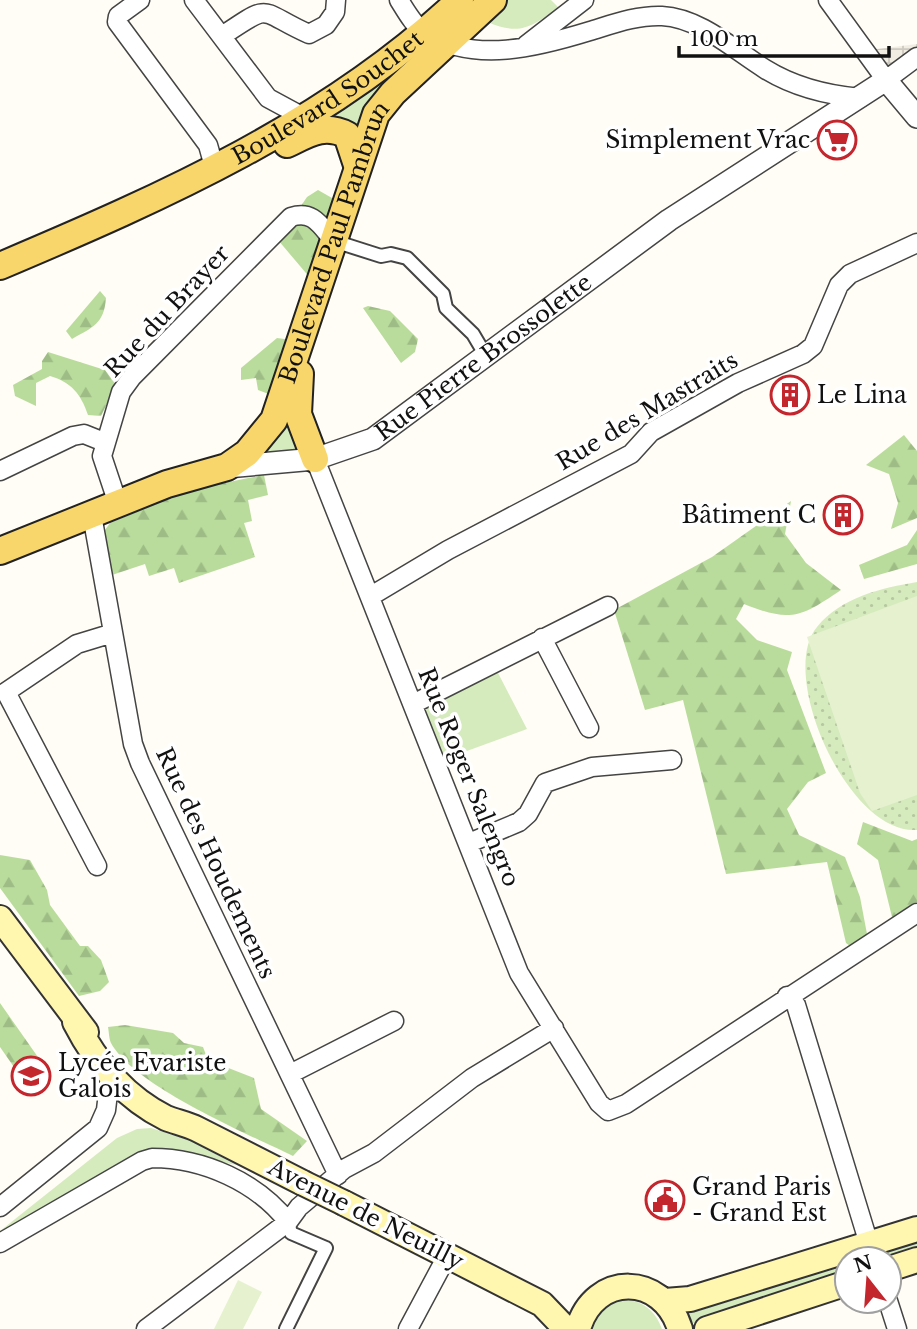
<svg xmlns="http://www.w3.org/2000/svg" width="917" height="1329" viewBox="0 0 917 1329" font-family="'Libre Baskerville',serif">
	<defs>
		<pattern id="forest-firs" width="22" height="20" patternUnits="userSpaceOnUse" patternTransform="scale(1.75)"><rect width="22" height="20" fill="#b9dc9c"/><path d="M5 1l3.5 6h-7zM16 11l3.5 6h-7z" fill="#9ebc85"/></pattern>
		<pattern id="park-dots" width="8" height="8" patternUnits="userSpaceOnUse" patternTransform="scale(1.75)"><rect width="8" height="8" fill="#d5ebbd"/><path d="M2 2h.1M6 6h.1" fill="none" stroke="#b6c8a1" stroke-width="1.8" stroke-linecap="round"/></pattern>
		<pattern id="plaza-grid" width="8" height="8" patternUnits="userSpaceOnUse" patternTransform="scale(1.75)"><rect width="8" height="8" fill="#f1ede2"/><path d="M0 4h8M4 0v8" fill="none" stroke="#cecac1"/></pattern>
	</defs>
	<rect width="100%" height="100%" fill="#fffdf5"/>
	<path fill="#d5ebbd" d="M503 0H551L559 8C529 27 522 36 487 22Z
		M377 82 384 87 355 136 295 134Z
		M286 408 298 451 266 454 265 450Z
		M497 671 527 729 445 759 425 713 427 708Z
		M151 1128 192 1141 236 1165 176 1153 0 1235V1231L117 1138 137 1129Z
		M917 1236V1253L889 1259H847V1275L691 1324 686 1309Z
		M623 1299C643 1301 655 1310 662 1329H588L608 1303Z"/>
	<path fill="url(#forest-firs)" d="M318 190 332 198 333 209 311 279 278 240 307 197Z
		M100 291 106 298C104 324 93 327 72 339L66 331Z
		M368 306 390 311 418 339 415 352 401 363 363 308Z
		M277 338 292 340 274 396 258 390 256 378 241 380V368Z
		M48 352 105 370 116 385 101 416 88 415C81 394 71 382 50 376L36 383V406L15 396 13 385 42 369V361Z
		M904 435 917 451V518L891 529 898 503 889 474 866 465Z
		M264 475 268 495 248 500 252 521 244 523 255 557 179 583 174 568 149 576 145 564 112 575 105 530 110 523 189 490Z
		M791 501 785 534 806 563 841 590C801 617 791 623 744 604L736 619 757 640 792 652 787 670 826 773 808 782 787 809 799 835 845 857 860 897 867 934 850 946 846 943 827 862 726 874 683 700 645 710 614 610 712 557Z
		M917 530V564L864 579 859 565 907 545Z
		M863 822 912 841 917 839V902L892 917 878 860 857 844Z
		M0 855 30 860 47 890 50 905 80 946H88L101 960 109 982 100 991 79 996 0 888Z
		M0 1003 47 1070 44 1081 23 1080 0 1047Z
		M125 1025 173 1033 184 1043 203 1047 208 1060 254 1078 261 1109 307 1141 293 1156C248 1134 134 1086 111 1043 109 1039 109 1032 108 1027Z"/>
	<path fill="url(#park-dots)" d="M917 582V830C848 835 777 674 817 627 841 597 882 588 917 582Z"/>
	<path fill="#e6f2cf" d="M917 596V795L872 811 860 793 807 637Z
		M238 1280 262 1292 243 1329H214Z"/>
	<path fill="url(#plaza-grid)" d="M917 44V53L888 70 870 47 877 49Z"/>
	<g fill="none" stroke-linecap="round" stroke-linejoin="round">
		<defs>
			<path id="pedestrian" d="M334 241 381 256 391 254 407 258 443 294 446 308 473 334 486 356
				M286 1329 326 1248 291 1233 288 1222"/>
			<path id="minor" d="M140 0 118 16 117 22 208 145 215 170
				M194 0 268 98 305 118
				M399 0C406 11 414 26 425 33 475 64 538 47 590 31 613 24 637 15 662 16 700 18 733 49 765 69 794 87 826 95 860 98
				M828 0 886 80 917 57
				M222 36C274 1 257 11 309 34L326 25 335 12 336 0
				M526 45 584 0
				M315 459 519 973 599 1103 608 1111 626 1104 917 913
				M0 471 73 436 84 434 104 442
				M118 504 102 456 121 392 132 377 291 217C313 210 320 225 334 241
				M92 515 133 744 140 763 338 1175
				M371 596 448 550 631 454 651 432 738 383 803 354 813 346 839 285 850 274 917 243
				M542 638 589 728
				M413 704 608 606
				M469 843 519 822 528 814 545 783 592 767 672 760
				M97 866 6 692 77 644 113 633
				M787 996 796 1005 869 1244
				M290 1074 394 1021
				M0 1207 98 1128 106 1110 110 1076
				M0 1243 142 1161 152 1158C203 1158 257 1182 288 1222
				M888 1301 897 1329
				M146 1329 288 1222 299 1207 344 1169 374 1153 472 1078 554 1028
				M408 1329 447 1256"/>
			<g id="tertiary">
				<path id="s1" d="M227 467 315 459 373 439 669 220 886 80 917 117"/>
			</g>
			<path id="secondary" d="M0 918 86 1032
				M75 1022C96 1063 124 1097 166 1118 176 1122 187 1124 197 1129 232 1147 267 1165 303 1183
				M344 1203 542 1304 566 1329
				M889 1269 917 1260
				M665 1301 690 1299 917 1229
				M578 1329C594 1272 663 1273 680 1329
				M707 1329 847 1283"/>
			<g id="primary">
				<path d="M287 144C308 134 324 123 347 135L357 165"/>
				<path id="s2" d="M0 266C163 197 329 124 460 0"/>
				<path d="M300 374 298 414 315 459"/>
				<path id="s3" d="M0 551 167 484 227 467 247 453 274 420 376 114 393 93 493 0"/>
			</g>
		</defs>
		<use href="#pedestrian" stroke="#444" stroke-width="16"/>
		<use href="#minor" stroke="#444" stroke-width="21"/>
		<use href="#tertiary" stroke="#444" stroke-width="24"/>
		<use href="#secondary" stroke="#333" stroke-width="28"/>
		<use href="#primary" stroke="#222" stroke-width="30"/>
		<use href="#pedestrian" stroke="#fff" stroke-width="12"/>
		<use href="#minor" stroke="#fff" stroke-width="18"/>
		<use href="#tertiary" stroke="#fff" stroke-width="21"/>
		<use href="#secondary" stroke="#fff6b0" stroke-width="24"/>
		<use href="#primary" stroke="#f9d66b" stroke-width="26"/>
		<defs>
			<path id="secondary-bridge" d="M303 1183 344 1203"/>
		</defs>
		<use href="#secondary-bridge" stroke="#333" stroke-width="28" stroke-linecap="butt"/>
		<use href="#secondary-bridge" stroke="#fff6b0" stroke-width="24"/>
	</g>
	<defs>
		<symbol id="supermarket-ring" viewBox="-11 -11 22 22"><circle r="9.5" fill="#fff" stroke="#c4262e" stroke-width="1.5"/><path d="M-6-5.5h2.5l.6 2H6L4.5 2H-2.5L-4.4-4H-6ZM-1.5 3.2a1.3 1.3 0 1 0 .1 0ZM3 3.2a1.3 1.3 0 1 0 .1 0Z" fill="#c4262e"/></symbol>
		<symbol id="building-ring" viewBox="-11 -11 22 22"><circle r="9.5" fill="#fff" stroke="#c4262e" stroke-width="1.5"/><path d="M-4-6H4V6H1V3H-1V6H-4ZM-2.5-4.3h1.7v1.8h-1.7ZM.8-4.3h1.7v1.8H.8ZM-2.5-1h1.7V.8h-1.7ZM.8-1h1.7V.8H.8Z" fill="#c4262e"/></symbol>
		<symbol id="school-ring" viewBox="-11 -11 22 22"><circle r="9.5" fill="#fff" stroke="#c4262e" stroke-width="1.5"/><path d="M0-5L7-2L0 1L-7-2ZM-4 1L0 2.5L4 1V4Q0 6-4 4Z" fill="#c4262e"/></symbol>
		<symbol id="civic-ring" viewBox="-11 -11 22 22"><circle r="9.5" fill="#fff" stroke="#c4262e" stroke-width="1.5"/><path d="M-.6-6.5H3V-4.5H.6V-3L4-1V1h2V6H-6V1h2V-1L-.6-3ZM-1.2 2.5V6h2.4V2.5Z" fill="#c4262e"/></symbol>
	</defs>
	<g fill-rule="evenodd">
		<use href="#supermarket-ring" x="815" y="118" width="44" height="44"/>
		<use href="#building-ring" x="768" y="373" width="44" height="44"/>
		<use href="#building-ring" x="821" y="493" width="44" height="44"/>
		<use href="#school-ring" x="9" y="1054" width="44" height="44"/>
		<use href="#civic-ring" x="643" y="1178" width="44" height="44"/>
	</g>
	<g text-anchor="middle" stroke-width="7" stroke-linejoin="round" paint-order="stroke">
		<g font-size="23" fill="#111" stroke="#fff">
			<text dy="8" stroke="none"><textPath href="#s2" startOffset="369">Boulevard Souchet</textPath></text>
			<text dy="8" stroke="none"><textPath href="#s3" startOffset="497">Boulevard Paul Pambrun</textPath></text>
			<text transform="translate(167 311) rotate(-47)" y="8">Rue du Brayer</text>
			<text dy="8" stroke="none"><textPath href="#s1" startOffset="287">Rue Pierre Brossolette</textPath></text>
			<text transform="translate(647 411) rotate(-31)" y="8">Rue des Mastraits</text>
			<text transform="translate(469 777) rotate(68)" y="8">Rue Roger Salengro</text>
			<text transform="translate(216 863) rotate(65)" y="8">Rue des Houdements</text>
			<text transform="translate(366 1214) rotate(27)" y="8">Avenue de Neuilly</text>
		</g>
		<g font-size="23" fill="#111" stroke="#fff" text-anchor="start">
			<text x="810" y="148" text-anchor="end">Simplement Vrac</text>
			<text x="817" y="403">Le Lina</text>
			<text x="816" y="523" text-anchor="end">Bâtiment C</text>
			<text x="58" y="1071">Lycée Evariste<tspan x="58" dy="26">Galois</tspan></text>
			<text x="692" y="1195">Grand Paris<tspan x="692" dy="26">- Grand Est</tspan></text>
		</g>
	</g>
	<g transform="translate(868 1280) rotate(343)"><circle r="33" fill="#ffffff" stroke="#a0a0a0" stroke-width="2"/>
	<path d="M0-5L12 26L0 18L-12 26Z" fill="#c4262e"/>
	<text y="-10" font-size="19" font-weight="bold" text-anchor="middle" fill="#111111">N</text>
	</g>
	<path d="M679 46v10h210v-10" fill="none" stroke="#111111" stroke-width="3.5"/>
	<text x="690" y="46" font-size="21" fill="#111111" stroke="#ffffff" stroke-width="5" paint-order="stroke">100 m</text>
</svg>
